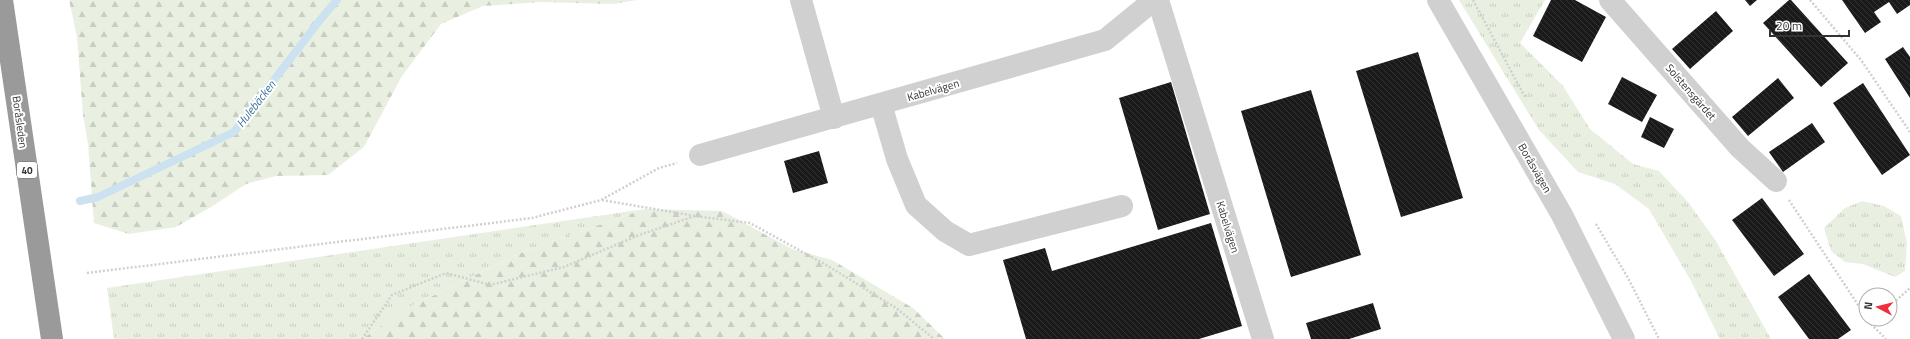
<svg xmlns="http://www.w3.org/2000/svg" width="1910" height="339" viewBox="0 0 1910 339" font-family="'Titillium Web',sans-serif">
	<defs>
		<pattern id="grass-tufts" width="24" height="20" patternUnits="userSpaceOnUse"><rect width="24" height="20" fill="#e9f0e1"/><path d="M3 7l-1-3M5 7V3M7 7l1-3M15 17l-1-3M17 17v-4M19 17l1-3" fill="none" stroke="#c8cec2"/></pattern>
		<pattern id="forest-firs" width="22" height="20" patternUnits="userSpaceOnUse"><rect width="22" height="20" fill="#e9f0e1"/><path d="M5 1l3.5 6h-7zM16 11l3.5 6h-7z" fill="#c8cec2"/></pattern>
		<pattern id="building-back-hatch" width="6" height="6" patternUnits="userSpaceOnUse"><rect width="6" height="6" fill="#1a1a1a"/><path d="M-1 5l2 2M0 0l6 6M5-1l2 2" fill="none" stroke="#333"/></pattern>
	</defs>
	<rect width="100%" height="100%" fill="#fff"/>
	<path fill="url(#grass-tufts)" d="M1459 0H1545L1520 43 1563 86 1590 129 1633 164 1659 171 1688 202 1716 241 1771 339H1720L1691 281 1649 209 1615 184 1578 172 1539 130Z
		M1862 201 1884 206 1901 216 1907 243 1905 271 1895 277 1863 264 1845 262 1831 251 1824 228 1845 208Z
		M645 209 525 251 408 308 362 339H114L107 288Z"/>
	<path fill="url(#forest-firs)" d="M69 0H637L613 4 542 2 483 6 441 24 402 76 364 147 328 175 276 176 246 184 211 207 176 227 129 234 94 223 88 144 83 115 77 37Z
		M645 209 722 211 792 249 832 260 913 308 945 339H362L408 308 525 251Z"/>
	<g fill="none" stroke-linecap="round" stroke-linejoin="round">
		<path stroke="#cde2f0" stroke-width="8" d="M80 201 98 197 234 132 320 20 337 0"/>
	</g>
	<path fill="url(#building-back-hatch)" d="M1551 0H1575L1606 17 1582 62 1533 36Z
		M1745 0H1757L1750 6Z
		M1789 0H1791L1848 63 1821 87 1763 23Z
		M1842 0H1910V5L1897 14 1889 2 1874 12 1881 22 1865 33Z
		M1716 11 1733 31 1690 69 1672 49Z
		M1903 47 1910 57V98L1885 59Z
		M1418 52 1463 198 1401 217 1356 71Z
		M1622 77 1657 95 1642 122 1608 104Z
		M1778 78 1794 98 1748 136 1732 117Z
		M1171 82 1210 214 1158 230 1119 98Z
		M1863 83 1910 155 1882 175 1833 103Z
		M1311 90 1361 255 1291 277 1241 111Z
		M1650 117 1674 129 1664 148 1641 137Z
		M1812 123 1825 142 1783 172 1769 152Z
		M819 151 828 183 793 193 784 161Z
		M1762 198 1804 254 1774 276 1732 220Z
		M1211 223 1242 326 1199 339H1026L1003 260 1045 248 1052 271Z
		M1809 274 1851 330 1838 339H1809L1778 297Z
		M1373 303 1381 329 1349 339H1311L1306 323Z"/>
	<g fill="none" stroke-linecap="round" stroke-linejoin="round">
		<path stroke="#d0d0d0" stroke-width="2.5" stroke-dasharray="2 2" stroke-linecap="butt" d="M1473 0 1526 99
			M1810 0 1861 60 1910 132
			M602 200 695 216 750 223 828 266 896 308 934 339
			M1789 200 1866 317
			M1596 224 1628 278 1659 339
			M87 273 532 218 601 200 659 168 677 163
			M1890 306 1910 288
			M1868 319 1871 324 1876 319
			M1871 324 1886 339
			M362 339 392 295 446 273 490 285 564 267 639 235 695 216"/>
		<path stroke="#d0d0d0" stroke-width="22" d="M801 0 834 118
			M1158 0 1263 339
			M1438 0 1562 215 1624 339
			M1610 0 1740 148 1776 181
			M881 104 897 159 916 205 945 231 969 245 1122 206
			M700 155 1105 40 1154 0"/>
		<path stroke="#9a9a9a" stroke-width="22" d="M2 0 52 339"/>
	</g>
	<g text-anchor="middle" stroke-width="4" stroke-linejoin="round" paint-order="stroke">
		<rect fill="#fff" stroke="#707070" stroke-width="1" x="17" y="162" width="20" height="16" rx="3"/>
		<g font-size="10" font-weight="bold" fill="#333">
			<text x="27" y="174">40</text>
		</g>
		<g font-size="11" fill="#333" stroke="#fff">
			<text transform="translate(933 90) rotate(-16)" y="4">Kabelvägen</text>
			<text transform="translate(1691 92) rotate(49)" y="4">Solstensgärdet</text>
			<text transform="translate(20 122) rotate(82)" y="4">Boråsleden</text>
			<text transform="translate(1535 168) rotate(60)" y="4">Boråsvägen</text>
			<text transform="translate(1228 227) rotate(73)" y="4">Kabelvägen</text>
		</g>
		<g font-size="12" font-style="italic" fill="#3a759c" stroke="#fff">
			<text transform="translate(256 104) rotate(-52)" y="4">Hulebäcken</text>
		</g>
	</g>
	<g transform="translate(1878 307) rotate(277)"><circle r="19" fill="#ffffff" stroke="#adadad"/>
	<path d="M0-3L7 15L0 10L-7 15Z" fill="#f02f3c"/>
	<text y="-6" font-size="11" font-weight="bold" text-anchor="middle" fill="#333333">N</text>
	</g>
	<path d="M1770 30v6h79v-6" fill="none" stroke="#333333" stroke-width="2"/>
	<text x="1776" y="30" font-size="12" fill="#333333" stroke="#ffffff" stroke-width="3" paint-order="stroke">20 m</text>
</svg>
